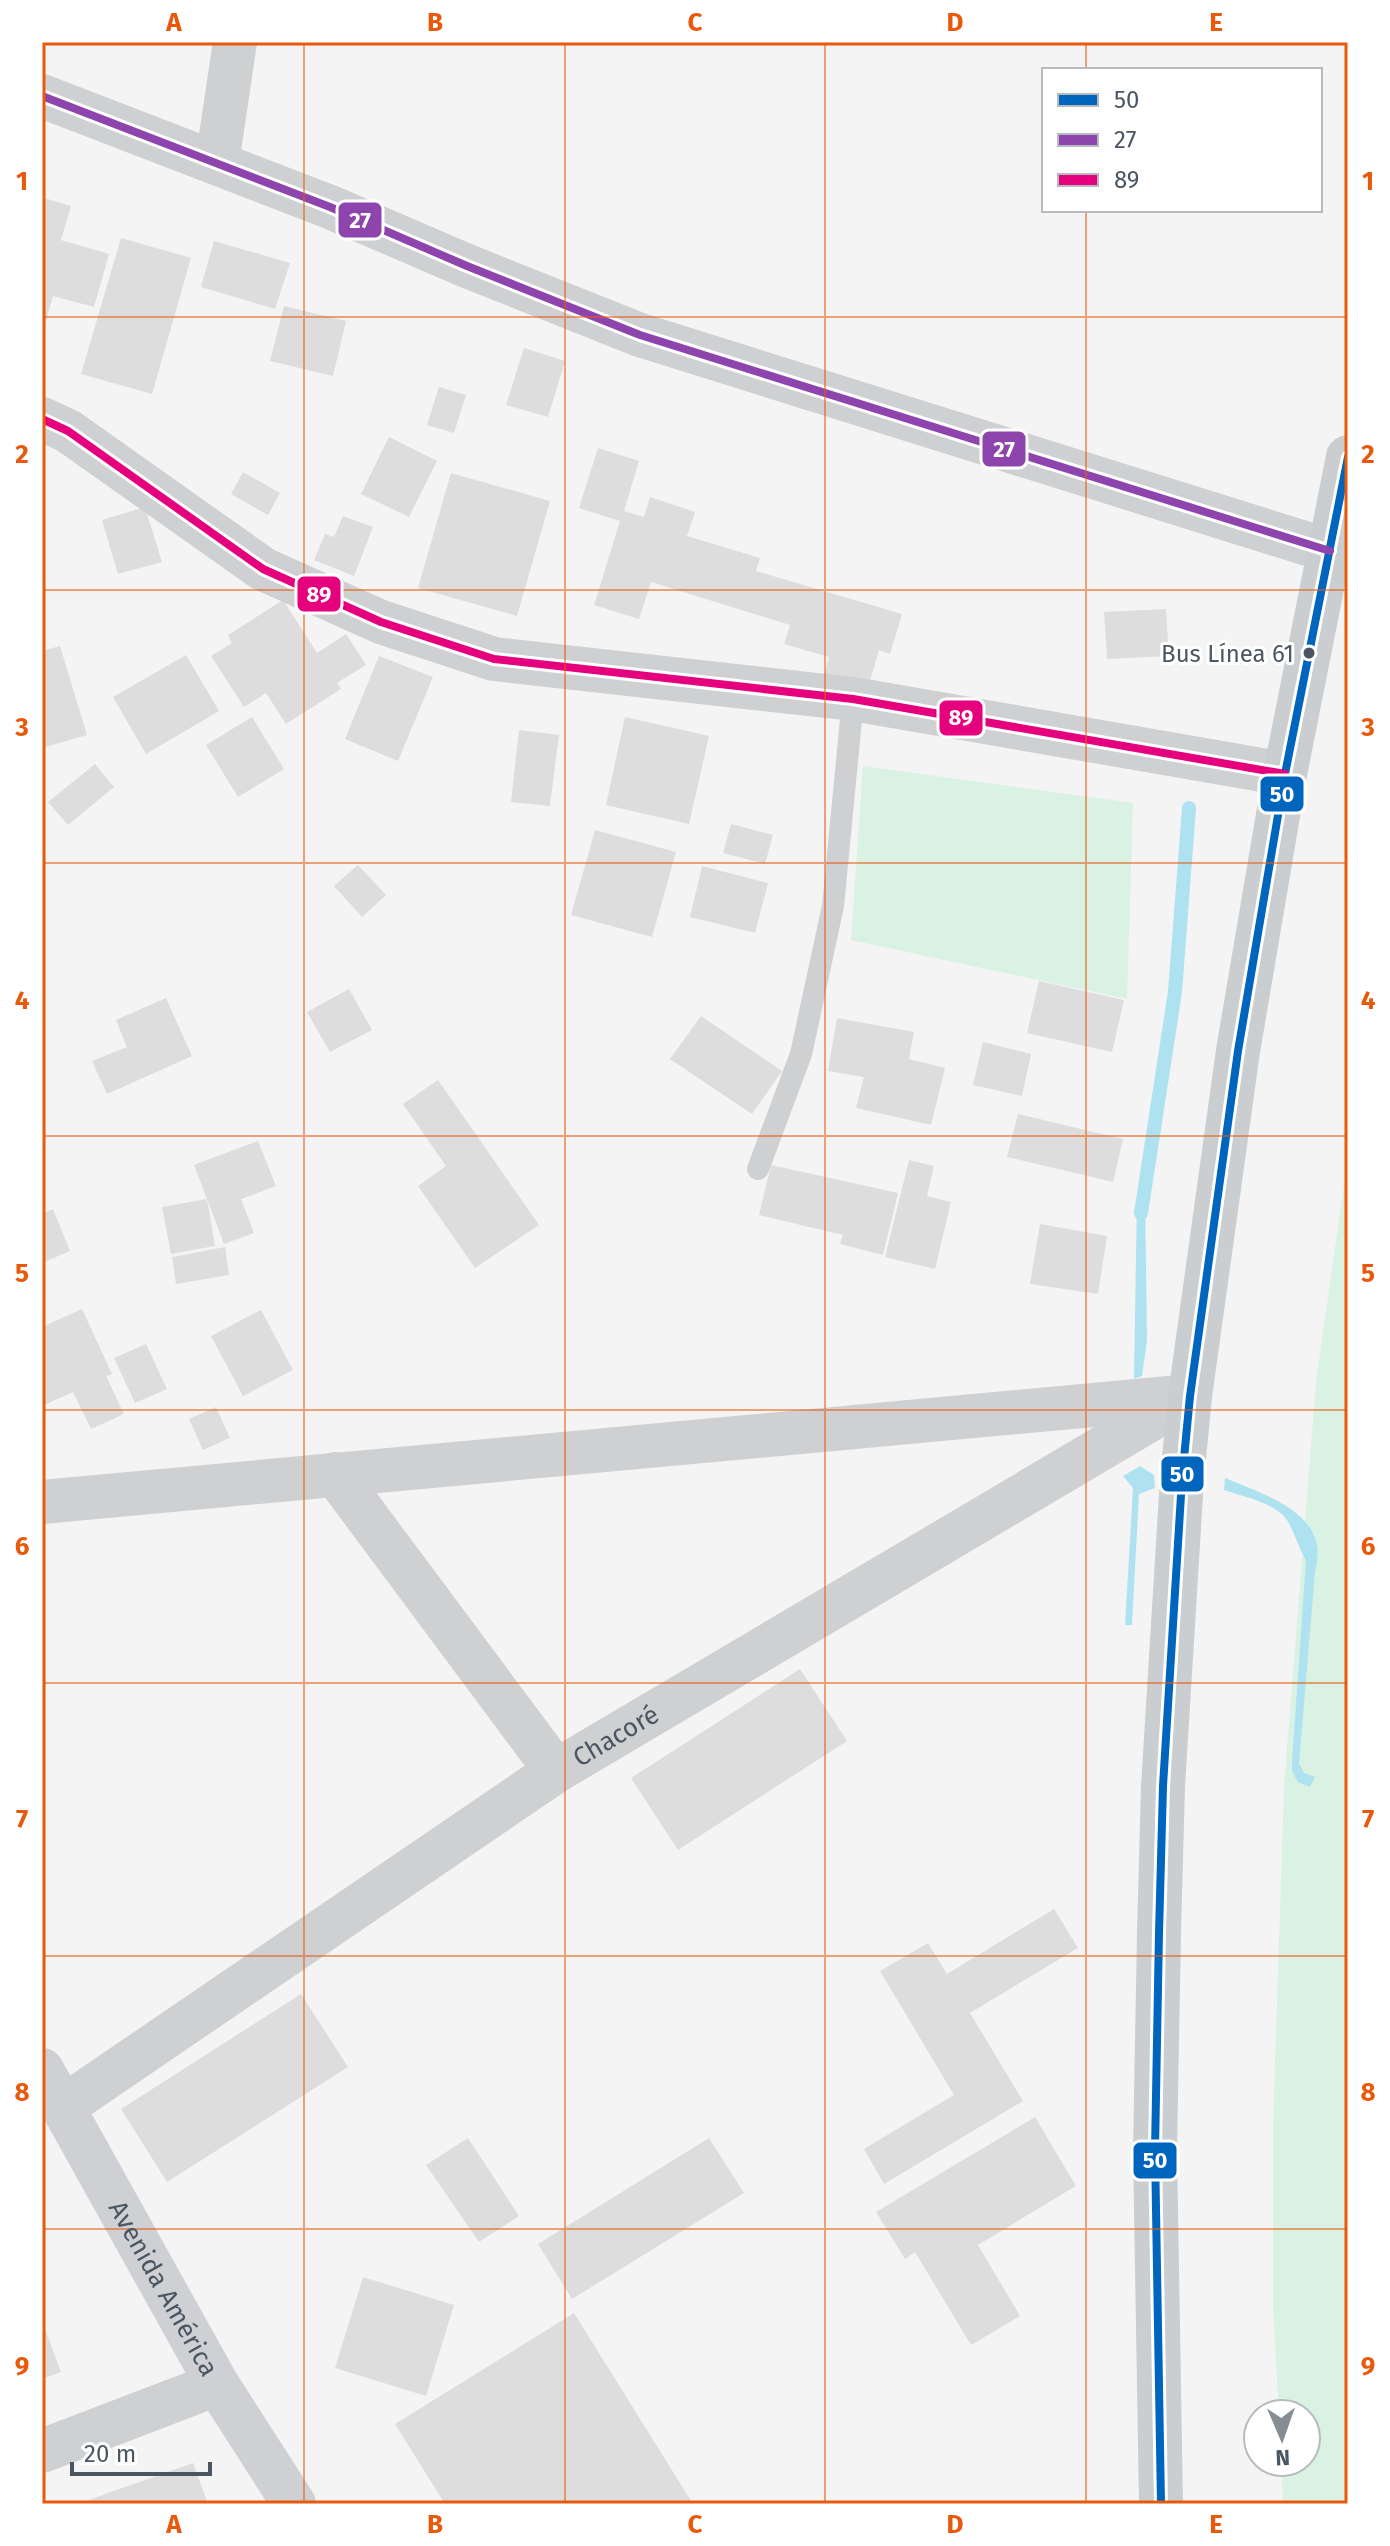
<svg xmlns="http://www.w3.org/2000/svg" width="1390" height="2546" viewBox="0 0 1390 2546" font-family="'Fira Sans',sans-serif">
	<rect width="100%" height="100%" fill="#f4f4f4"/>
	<path fill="#d9f2e3" d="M863 766 1133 803 1127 999 851 940Z
		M1348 1157V2504H1283L1281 2462H1306V2414H1279L1273 2308V2124L1284 1787 1316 1382Z"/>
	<path fill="#aee2f0" d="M1145 1196 1147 1340 1142 1376 1134 1379 1137 1197Z
		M1140 1466 1154 1475 1155 1488 1139 1494 1132 1625H1125L1133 1488 1123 1476Z
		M1225 1478C1265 1495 1332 1514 1315 1571L1299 1763 1304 1773 1315 1777 1310 1787 1298 1782 1292 1771V1761L1306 1560C1298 1547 1294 1531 1287 1520 1275 1502 1243 1497 1224 1490Z"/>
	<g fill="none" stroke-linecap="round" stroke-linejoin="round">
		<path stroke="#aee2f0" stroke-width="14" d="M1141 1213 1175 992 1189 808"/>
	</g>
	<path fill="#ddddde" d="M44 198 71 206 61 240 109 254 94 307 53 296 43 331Z
		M121 238 191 258 152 394 81 374Z
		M214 241 290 263 275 309 201 287Z
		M284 306 346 321 333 376 270 361Z
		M524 348 565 361 548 417 506 405Z
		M439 387 466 395 454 433 427 425Z
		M389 437 437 461 409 517 361 494Z
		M598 448 639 461 624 511 644 517 650 497 695 512 687 536 760 558 756 571 902 614 890 654 879 650 867 691 823 678 829 657 784 644 790 625 651 582 639 619 594 605 620 521 579 508Z
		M243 472 280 493 268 515 231 494Z
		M451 473 550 501 517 616 418 588Z
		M145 507 162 562 118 574 102 520Z
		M343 516 373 527 354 576 314 560 325 534 334 537Z
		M283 600 317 653 346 634 366 665 337 683 341 689 286 724 266 693 244 707 211 656 232 643 228 635Z
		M1166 609 1169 656 1107 659 1104 612Z
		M60 646 87 735 42 748V651Z
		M186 655 219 711 146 754 113 697Z
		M379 656 433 677 398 761 345 739Z
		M252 717 284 769 238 797 206 745Z
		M625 717 709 736 689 824 606 805Z
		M519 730 559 735 550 806 511 802Z
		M95 764 114 787 68 825 48 802Z
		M731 824 773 835 765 864 723 853Z
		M595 830 676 852 652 937 571 915Z
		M358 865 386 895 362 917 334 886Z
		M702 866 768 883 755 933 690 917Z
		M1039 981 1124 1000 1112 1052 1027 1033Z
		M349 989 372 1030 330 1052 307 1012Z
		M166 998 192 1056 107 1094 92 1061 127 1047 116 1020Z
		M701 1016 782 1071 752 1114 670 1059Z
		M837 1018 914 1032 909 1059 945 1068 931 1125 856 1108 864 1077 828 1071Z
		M983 1042 1031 1054 1022 1096 973 1085Z
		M438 1080 539 1225 475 1268 418 1186 446 1166 403 1104Z
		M1018 1114 1123 1139 1113 1182 1007 1157Z
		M258 1141 276 1186 241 1199 254 1233 224 1244 207 1199 215 1246 171 1254 162 1207 207 1199 194 1165Z
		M909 1160 934 1166 927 1196 951 1202 935 1269 885 1257Z
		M771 1165 898 1193 883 1255 840 1244 843 1235 759 1215Z
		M53 1209 70 1251 42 1263V1214Z
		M1040 1224 1107 1236 1098 1294 1030 1284Z
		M225 1247 229 1275 176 1284 172 1257Z
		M82 1309 112 1374 106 1376 124 1414 91 1429 73 1392 42 1406V1327Z
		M261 1310 293 1370 243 1396 211 1336Z
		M146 1344 167 1389 135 1403 114 1358Z
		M216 1407 230 1438 203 1450 189 1419Z
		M800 1669 847 1741 678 1850 631 1778Z
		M1054 1909 1078 1948 970 2013 1023 2101 884 2184 864 2149 954 2095 880 1971 928 1943 947 1974Z
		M301 1994 348 2067 167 2182 121 2109Z
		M1035 2117 1076 2186 978 2245 1020 2316 971 2345 915 2252 905 2259 876 2212Z
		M468 2138 519 2216 479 2242 426 2165Z
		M709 2138 744 2193 572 2299 538 2244Z
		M363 2277 454 2305 426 2396 335 2368Z
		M574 2313 693 2504H445L395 2424Z
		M42 2321 61 2372 42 2379Z
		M193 2463 208 2504H77Z"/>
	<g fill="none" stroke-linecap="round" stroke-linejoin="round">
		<path stroke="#ced0d2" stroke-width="22" d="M758 1169 801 1054 833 906 853 699"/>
		<g stroke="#ced0d2" stroke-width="44">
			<path d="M42 96 330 207 467 266 640 335 1330 551"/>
			<path d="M217 163 235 42"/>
			<path d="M42 419 68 431 263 569 381 622 494 659 853 699 1285 774"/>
			<path d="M335 1474 556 1771"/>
			<path d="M42 1502 1180 1397"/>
			<path id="s1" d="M63 2107 556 1771 1190 1396"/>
			<path d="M42 2451 217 2384"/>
		</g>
		<path stroke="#ced0d4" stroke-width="44" id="s2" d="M42 2070 217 2384 294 2504"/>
		<path stroke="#caced1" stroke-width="44" d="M1161 2504 1155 2150 1159 1933 1163 1786 1182 1479 1190 1396 1238 1051 1285 774 1348 457"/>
		<defs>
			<path id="bus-1" d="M1161 2504 1155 2150 1159 1933 1163 1786 1182 1479 1190 1396 1238 1051 1285 774 1348 457"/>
			<path id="bus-2" d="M42 96 330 207 467 266 640 335 1330 551"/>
			<path id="bus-3" d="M42 419 68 431 263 569 381 622 494 659 853 699 1285 774"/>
		</defs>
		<use href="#bus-1" stroke="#fff" stroke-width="14"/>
		<use href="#bus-2" stroke="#fff" stroke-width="14"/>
		<use href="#bus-3" stroke="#fff" stroke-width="14"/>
		<use href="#bus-1" stroke="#0065bd" stroke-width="8"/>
		<use href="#bus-2" stroke="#8e44ad" stroke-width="8"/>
		<use href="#bus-3" stroke="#e5007d" stroke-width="8"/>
	</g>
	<path fill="none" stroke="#e8590c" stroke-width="2" stroke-opacity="0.55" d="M304 42V2504M565 42V2504M825 42V2504M1086 42V70M1086 210V2504M42 317H1348M42 590H1348M42 863H1348M42 1136H1348M42 1410H1348M42 1683H1348M42 1956H1348M42 2229H1348"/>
	<circle fill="#4a5661" stroke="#fff" stroke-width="3" cx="1309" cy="653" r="7"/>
	<g text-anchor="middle" stroke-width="6" stroke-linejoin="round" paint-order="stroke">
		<g font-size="24" fill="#4a5661" stroke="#fff" text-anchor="end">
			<text x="1294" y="662">Bus Línea 61</text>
		</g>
		<g font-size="26" fill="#4a5661" stroke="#fff">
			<text dy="9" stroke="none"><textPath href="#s1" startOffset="666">Chacoré</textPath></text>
			<text dy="9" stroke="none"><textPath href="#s2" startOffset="250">Avenida América</textPath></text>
		</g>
	</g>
	<g stroke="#fff" stroke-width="3">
		<rect x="337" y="201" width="46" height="38" rx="8" fill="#8e44ad"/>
		<rect x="981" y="430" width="46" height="38" rx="8" fill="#8e44ad"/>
		<rect x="296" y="575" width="46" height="38" rx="8" fill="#e5007d"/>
		<rect x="938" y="699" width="46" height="38" rx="8" fill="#e5007d"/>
		<rect x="1259" y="775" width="46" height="38" rx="8" fill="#0065bd"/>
		<rect x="1160" y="1455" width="45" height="38" rx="8" fill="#0065bd"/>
		<rect x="1132" y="2141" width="46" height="39" rx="8" fill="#0065bd"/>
	</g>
	<g font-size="22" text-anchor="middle" font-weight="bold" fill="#fff">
		<text x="360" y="228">27</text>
		<text x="1004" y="457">27</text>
		<text x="319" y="602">89</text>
		<text x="961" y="725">89</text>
		<text x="1282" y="802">50</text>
		<text x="1182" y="1482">50</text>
		<text x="1155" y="2168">50</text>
	</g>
	<rect width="1390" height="2546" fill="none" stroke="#ffffff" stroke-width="88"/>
	<rect x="1042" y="68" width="280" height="144" fill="#ffffff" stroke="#b7bbc0" stroke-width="2"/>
	<rect x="1058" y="94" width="40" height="12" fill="#0065bd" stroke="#b7bbc0" stroke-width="2"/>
	<text x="1114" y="108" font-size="24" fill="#4a5661">50</text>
	<rect x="1058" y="134" width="40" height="12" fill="#8e44ad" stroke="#b7bbc0" stroke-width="2"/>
	<text x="1114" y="148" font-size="24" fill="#4a5661">27</text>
	<rect x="1058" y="174" width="40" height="12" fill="#e5007d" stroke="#b7bbc0" stroke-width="2"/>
	<text x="1114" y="188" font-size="24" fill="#4a5661">89</text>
	<g transform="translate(1282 2438) rotate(178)"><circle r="38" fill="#ffffff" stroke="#b7bbc0" stroke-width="2"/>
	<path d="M0-6L14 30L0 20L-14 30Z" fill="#868d94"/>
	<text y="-12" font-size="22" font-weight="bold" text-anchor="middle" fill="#4a5661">N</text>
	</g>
	<path d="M72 2462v12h138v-12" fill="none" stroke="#4a5661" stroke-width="4"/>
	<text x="84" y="2462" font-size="24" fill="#4a5661" stroke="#ffffff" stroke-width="6" paint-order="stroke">20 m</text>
	<rect x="44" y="44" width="1302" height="2458" fill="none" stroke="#e8590c" stroke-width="3"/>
	<g font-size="26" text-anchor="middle" font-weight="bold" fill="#e8590c">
		<text x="174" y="31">A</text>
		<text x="435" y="31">B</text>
		<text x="695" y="31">C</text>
		<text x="955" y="31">D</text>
		<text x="1216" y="31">E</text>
		<text x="22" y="190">1</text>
		<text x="1368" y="190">1</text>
		<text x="22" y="463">2</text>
		<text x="1368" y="463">2</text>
		<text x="22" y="736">3</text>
		<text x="1368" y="736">3</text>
		<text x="22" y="1009">4</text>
		<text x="1368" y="1009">4</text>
		<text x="22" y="1282">5</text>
		<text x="1368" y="1282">5</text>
		<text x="22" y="1555">6</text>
		<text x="1368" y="1555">6</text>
		<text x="22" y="1828">7</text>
		<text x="1368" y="1828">7</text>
		<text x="22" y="2101">8</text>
		<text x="1368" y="2101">8</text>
		<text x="22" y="2375">9</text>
		<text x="1368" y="2375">9</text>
		<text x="174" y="2533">A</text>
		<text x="435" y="2533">B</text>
		<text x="695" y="2533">C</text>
		<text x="955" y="2533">D</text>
		<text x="1216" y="2533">E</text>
	</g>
</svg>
